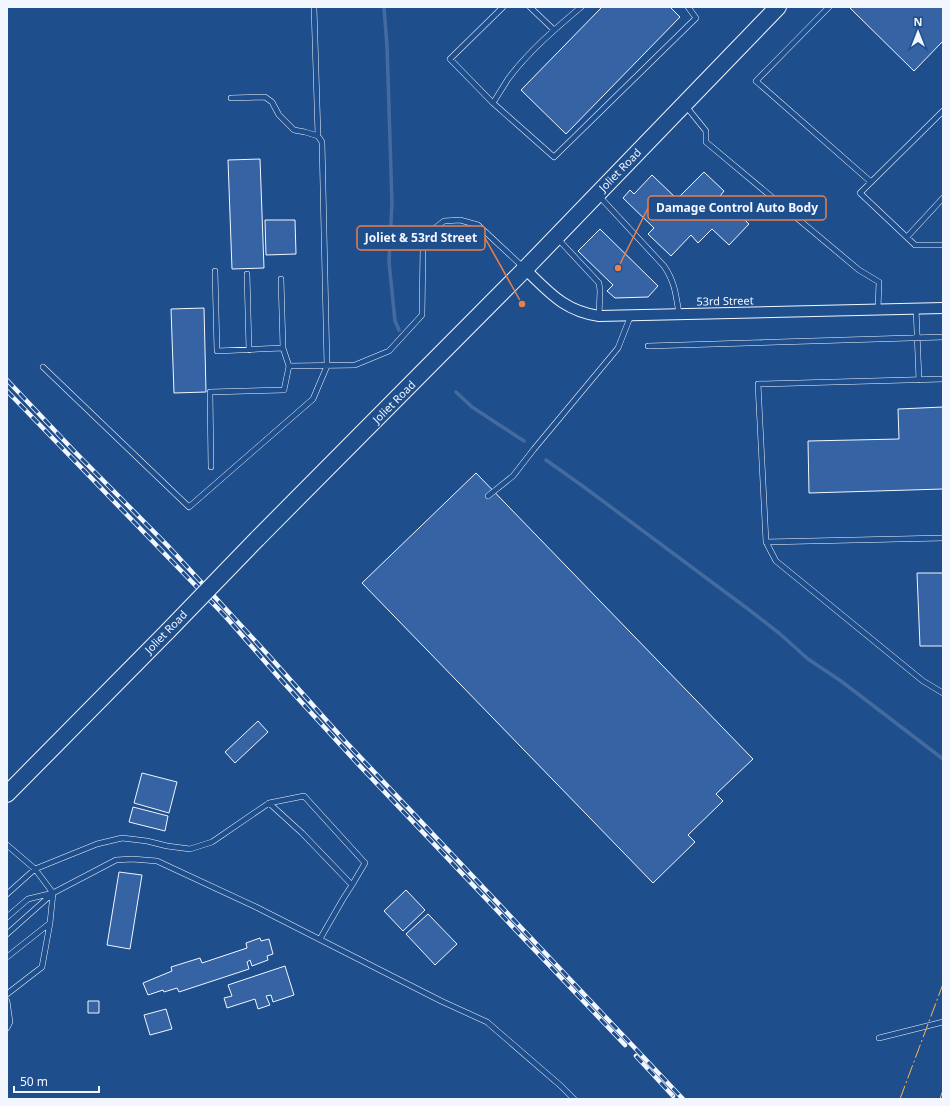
<svg xmlns="http://www.w3.org/2000/svg" width="950" height="1106" viewBox="0 0 950 1106" font-family="'Noto Sans',sans-serif">
	<rect width="100%" height="100%" fill="#1f4e8c"/>
	<g fill="none" stroke-linecap="round" stroke-linejoin="round">
		<path stroke="#446ba0" stroke-width="3.5" d="M384 7 387 46 392 203 389 262 395 321 399 330
			M456 392 472 407 524 441
			M546 460 584 487 748 609 779 633 808 659 841 681 943 759"/>
	</g>
	<path fill="#3563a3" stroke="#f2f6ff" d="M602 7H670L680 17 566 134 521 90Z
		M849 7H943V41L914 71Z
		M260 159 264 268 232 269 228 160Z
		M704 172 724 191 720 196 749 224 729 245 712 229 698 243 691 235 671 256 648 234 654 228 623 198 630 190 634 194 652 175 677 199Z
		M265 220H295L296 254 266 255Z
		M600 229 658 286 648 297 615 298 607 291 613 285 578 251Z
		M204 308 206 392 174 393 171 309Z
		M943 407V489L809 493 808 441 899 439 898 409Z
		M476 473 753 759 716 794 723 801 688 835 695 842 653 883 362 583Z
		M917 573H943V646H920Z
		M258 721 268 732 235 763 225 752Z
		M142 773 177 782 169 813 134 803Z
		M133 807 168 816 165 831 129 822Z
		M119 872 142 875 130 949 107 945Z
		M406 890 425 910 403 931 384 911Z
		M428 914 457 944 435 965 406 934Z
		M260 938 261 941 269 939 273 954 267 956 268 960 252 966 250 960 247 962 249 969 179 992 177 988 164 992 163 990 148 995 143 983 172 971 171 967 200 958 202 963 247 948 246 943Z
		M285 966 294 995 273 1002 271 995 266 996 270 1005 258 1009 255 999 227 1008 224 998 232 996 228 985Z
		M88 1001H99V1013H88Z
		M166 1009 172 1029 150 1035 144 1015Z"/>
	<g fill="none" stroke-linecap="round" stroke-linejoin="round">
		<defs>
			<path id="lane" d="M314 7 318 136
				M530 7 554 30
				M581 7C555 29 528 52 508 79 503 87 498 95 493 103L554 157 696 18 688 7
				M829 7 756 81 871 182
				M493 103 450 59 503 7
				M685 105 706 131V142L859 270 879 282 878 309
				M943 111 860 193 915 245H943
				M599 196 664 266C675 282 676 295 679 314
				M907 237 943 198
				M558 239 599 283 600 291 599 316
				M215 271 217 351 283 348 289 366
				M247 274 249 350
				M281 279 283 348
				M916 308 919 380
				M648 346 943 337
				M43 367 189 507 313 399 327 366 322 142 318 136 305 132 294 130 279 115 272 102 265 97 231 98
				M943 379 758 384 766 542 943 538
				M211 467 210 392 284 390 289 366 355 365 389 351 422 315 423 247 430 232 444 221 460 220 478 225 523 267
				M488 496 513 476 534 449 618 348 631 315
				M766 542 776 561 923 681 943 693
				M269 803 304 796 365 863 352 885
				M7 845 35 869 53 893 50 923 42 967 7 994
				M7 894 35 869 97 844 122 838 147 841 167 846 190 849 212 842 269 803 302 833 352 885 343 899 320 939
				M7 917 28 899 53 893 116 860 132 859 157 861 256 907 441 1001 487 1022 561 1086 574 1099
				M7 934 52 894
				M7 957 50 923
				M7 1001 10 1022 7 1028
				M879 1038 943 1022"/>
			<path id="street" d="M525 269C549 292 564 311 599 316L943 308"/>
			<path id="primary" d="M257 539 525 269 778 7
				M7 794 168 631"/>
		</defs>
		<use href="#lane" stroke="#f2f6ff" stroke-width="6"/>
		<use href="#street" stroke="#f2f6ff" stroke-width="12"/>
		<use href="#primary" stroke="#f2f6ff" stroke-width="18"/>
		<use href="#lane" stroke="#1f4e8c" stroke-width="5"/>
		<use href="#street" stroke="#1f4e8c" stroke-width="10"/>
		<use href="#primary" stroke="#1f4e8c" stroke-width="16"/>
		<defs>
			<path id="rail" d="M7 380 75 452 168 546 270 657 344 740 683 1099
				M7 391 225 616 282 681 358 764 625 1045
				M636 1056 673 1096"/>
		</defs>
		<use href="#rail" stroke="#f2f6ff" stroke-width="4.5"/>
		<use href="#rail" stroke="#1f4e8c" stroke-width="3" stroke-dasharray="9" stroke-linecap="butt"/>
		<defs>
			<path id="primary-bridge" d="M168 631 257 539"/>
		</defs>
		<use href="#primary-bridge" stroke="#f2f6ff" stroke-width="18" stroke-linecap="butt"/>
		<use href="#primary-bridge" stroke="#1f4e8c" stroke-width="16"/>
		<path stroke="#ffb74d" stroke-width="1" stroke-dasharray="14 3 2 3" stroke-linecap="butt" d="M900 1099 943 984
			M940 1099 943 1090"/>
	</g>
	<g text-anchor="middle" stroke-width="3" stroke-linejoin="round" paint-order="stroke">
		<g font-size="11" fill="#f2f6ff" stroke="#1f4e8c">
			<text transform="translate(620 170) rotate(-46)" y="4">Joliet Road</text>
			<text transform="translate(725 301) rotate(-1)" y="4">53rd Street</text>
			<text transform="translate(394 402) rotate(-45)" y="4">Joliet Road</text>
			<text transform="translate(166 632) rotate(-46)" y="4">Joliet Road</text>
		</g>
	</g>
	<path fill="none" stroke="#ea8049" stroke-width="1.5" d="M618 268L648 208M522 304L485 238"/>
	<g fill="#ea8049" stroke="#1f4e8c" stroke-width="1.5">
		<circle cx="618" cy="268" r="4"/>
		<circle cx="522" cy="304" r="4"/>
	</g>
	<g fill="#1f4e8c" stroke="#ea8049" stroke-width="1.5">
		<rect x="648" y="196" width="178" height="24" rx="4"/>
		<rect x="357" y="226" width="128" height="24" rx="4"/>
	</g>
	<g font-size="12" text-anchor="middle" font-weight="bold" fill="#f2f6ff">
		<text x="737" y="212">Damage Control Auto Body</text>
		<text x="421" y="242">Joliet &amp; 53rd Street</text>
	</g>
	<rect width="950" height="1106" fill="none" stroke="#f2f6ff" stroke-width="16"/>
	<g transform="translate(918 32)" stroke="#1f4e8c" stroke-width="3" paint-order="stroke">
	<path d="M0-3L7 15L0 10L-7 15Z" fill="#f2f6ff"/>
	<text y="-6" font-size="11" font-weight="bold" text-anchor="middle" fill="#f2f6ff">N</text>
	</g>
	<path d="M14 1086v6h85v-6" fill="none" stroke="#f2f6ff" stroke-width="2"/>
	<text x="20" y="1086" font-size="12" fill="#f2f6ff" stroke="#1f4e8c" stroke-width="3" paint-order="stroke">50 m</text>
</svg>
